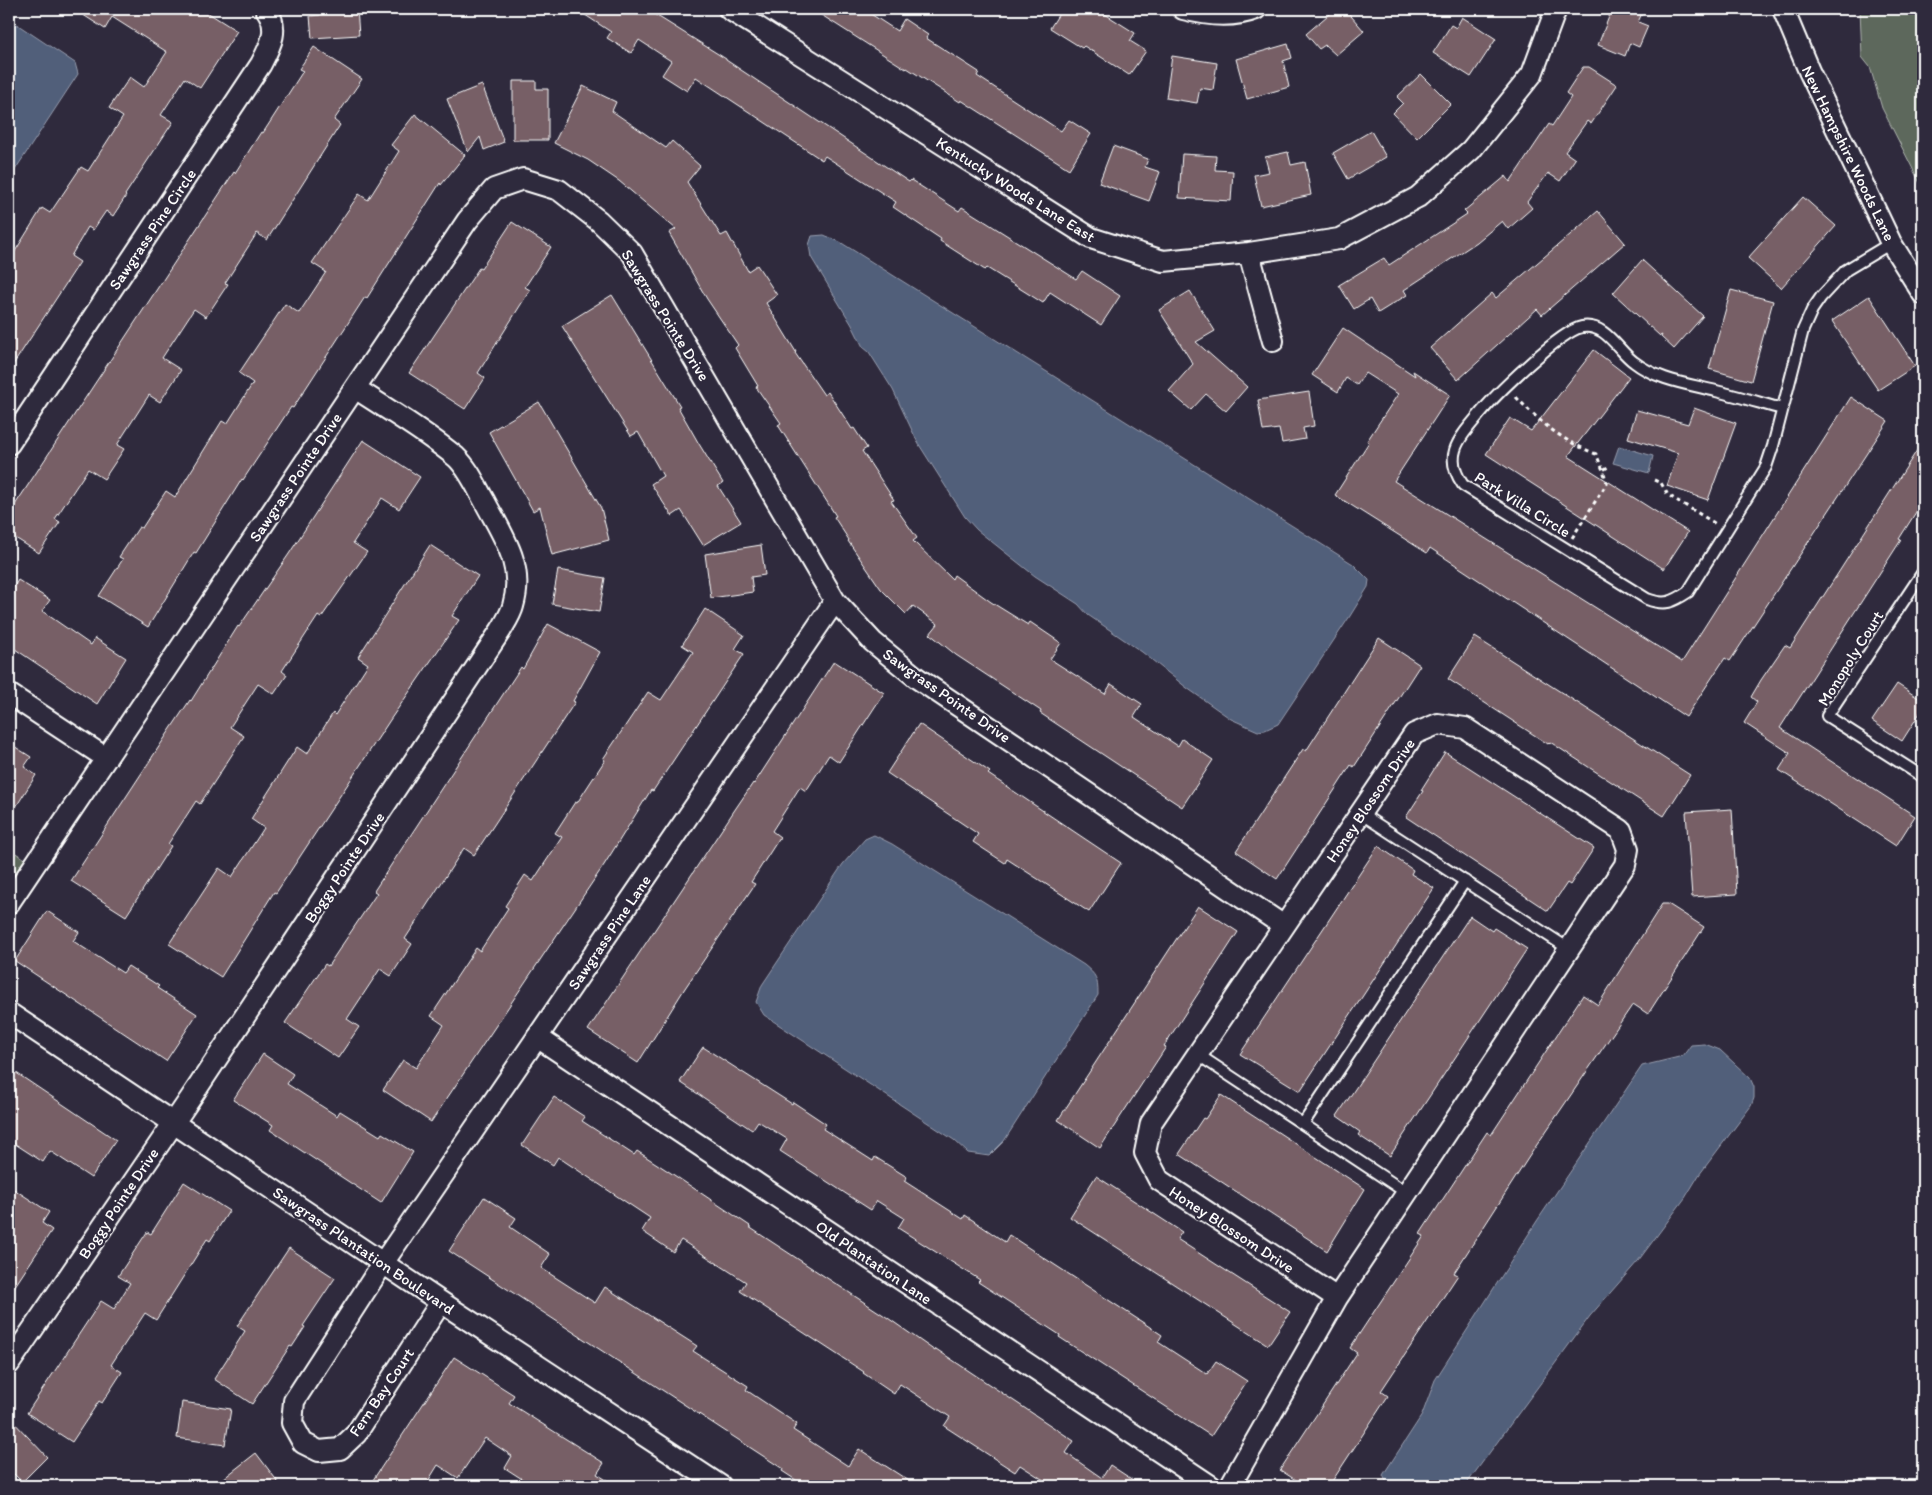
<svg xmlns="http://www.w3.org/2000/svg" width="1932" height="1495" viewBox="0 0 1932 1495" font-family="Itim,sans-serif">
	<rect width="100%" height="100%" fill="#2f2a3d"/>
	<filter id="ink" filterUnits="userSpaceOnUse"><feTurbulence type="fractalNoise" baseFrequency=".02" numOctaves="2"/><feDisplacementMap in="SourceGraphic" scale="10" xChannelSelector="R" yChannelSelector="G"/><feConvolveMatrix kernelMatrix="1 2 1 2 8 2 1 2 1" color-interpolation-filters="sRGB"/></filter>
	<g filter="url(#ink)">
		<path fill="#5d685c" stroke="#aeb4ae" d="M1860 9H1923V189L1882 108 1870 67 1862 57Z
			M9 849 27 860 9 888Z"/>
		<path fill="#515e7a" stroke="#979eaf" d="M9 19 75 63 78 74 9 179Z
			M824 235 840 242 1353 564 1369 580 1368 587 1350 616 1278 724 1265 730 1258 731 1231 719 1187 688 1142 652 1088 615 1078 604 1035 576 977 530 965 517 918 443 893 390 869 352 863 347 852 325 811 257 809 245 812 236Z
			M1619 446 1653 456 1649 473 1613 463Z
			M874 835 892 844 1084 965C1096 975 1098 978 1098 995L1004 1141 989 1156 968 1153 954 1140 764 1015 756 1002 762 985 843 864 865 839Z
			M1705 1044 1720 1050 1750 1078 1754 1087V1098L1751 1106 1699 1175 1685 1198 1638 1261 1590 1316 1465 1486H1388L1383 1475 1422 1415 1435 1380 1537 1221 1642 1066 1683 1056 1691 1045Z"/>
		<path fill="#775f66" stroke="#fff" d="M74 9H202L237 31 200 88 185 78 161 115 173 122 125 195 126 196 113 216 106 211 93 230 88 227 71 256 80 262 9 371V261L42 208 50 213 81 167 88 171 123 117 109 108 130 77 144 87 167 52 112 17 105 29Z
			M320 9H357L359 35 312 38 310 16 320 15Z
			M576 9H646L726 59V60L909 182 911 180 959 211 962 207 1076 279 1082 271 1120 296 1101 325 1050 292 1043 303 987 268 985 270 940 241 941 239 893 207 896 202 825 156 822 160 696 77 687 91 662 75 671 61 639 40 631 53 607 38 611 32Z
			M812 9H863L897 31 904 19 928 35 926 38 979 72 977 76 1061 131 1069 120 1091 134 1069 169 961 100 960 102 907 68 906 69Z
			M1062 9H1097L1135 33 1130 41 1146 51 1129 75 1084 46 1082 48 1050 28Z
			M1335 9H1345L1364 31 1336 55 1325 45 1319 49 1306 34Z
			M1612 9H1644L1638 22 1648 26 1639 47 1630 43 1625 56 1598 45Z
			M1462 17 1496 39 1471 77 1433 53 1451 25 1456 28Z
			M1288 44 1292 58 1283 61 1289 87 1247 99 1236 59Z
			M314 47 362 79 334 120 340 125 267 240 257 233 225 283 228 284 206 317 194 309 162 358 181 370 160 402 149 395 117 445 124 449 104 479 88 469 55 519 60 522 39 553 9 534V514L234 172 235 173 261 132 263 133 303 71 299 69Z
			M1172 56 1217 63 1213 90 1200 88 1197 103 1166 98Z
			M1583 67H1589L1617 85 1591 124 1587 121 1565 152 1575 159 1560 181 1548 173 1527 202 1532 208 1508 229 1502 221 1477 242 1404 290 1407 295 1378 313 1370 299 1354 309 1339 285 1384 258 1389 265 1467 214 1464 211 1506 176 1510 182 1549 124 1552 126 1571 97 1566 93Z
			M1421 74 1451 104 1417 138 1393 113 1403 103 1397 97Z
			M513 81H536V89H548V140H513Z
			M482 85 504 142 484 150 480 137 468 152 447 99Z
			M583 86 616 102 612 111 666 148 672 141 700 166 687 182 721 236 727 233 748 271 757 265 777 295 766 303 796 352 795 353 824 395 828 392 852 429 854 428 867 448 862 451 894 500 891 501 917 538 913 541 952 579 954 575 991 602 1028 625 1030 622 1061 643 1050 659 1105 694 1111 684 1142 704 1134 717 1178 746 1182 739 1213 760 1182 807 1040 713 1041 711 956 655 930 634 938 624 913 606 906 614 881 589 848 541 849 540 834 517 836 516 778 425 781 423 756 387 758 386 735 348 738 345 707 299 669 233 676 229 619 181 588 160 554 143Z
			M415 114 465 155 441 185 440 183 367 298 365 297 293 408 291 407 243 480 242 479 196 553 194 552 148 627 99 596 123 559 119 557 139 527 142 528 166 491 175 497 222 421 227 424 253 383 239 373 285 304 299 313 326 272 312 263 359 194 368 200 399 151 391 145Z
			M1371 131 1386 157 1348 179 1333 153Z
			M1113 146 1148 159 1145 167 1160 172 1149 201 1099 183Z
			M1288 152 1291 165 1305 162 1311 195 1261 206 1254 175 1269 172 1265 157Z
			M1182 154 1216 156 1215 170 1233 171 1231 201 1179 198Z
			M1803 197 1836 226 1781 288 1748 258Z
			M1598 211 1625 243 1542 315 1537 309 1458 380 1430 348 1492 293 1496 298Z
			M512 222 551 247 525 287 530 290 478 373 485 378 465 409 409 373 479 268 481 269Z
			M1642 260 1703 316 1674 349 1661 337 1662 335 1660 336 1613 293Z
			M1731 290 1773 301 1751 381 1709 369Z
			M1190 291 1215 331 1196 342 1247 387 1226 411 1206 394 1191 410 1169 391 1193 364 1159 310Z
			M612 295 680 406 678 407 699 444 723 483 718 486 741 522 703 545 681 510 672 516 651 484 663 476 638 432 631 436 562 326Z
			M1869 296 1915 366 1878 390 1832 321Z
			M1343 328 1415 376 1413 371 1450 395 1394 481 1682 662 1851 397 1888 421 1730 661 1725 658 1686 717 1430 548 1427 553 1335 495 1369 442 1367 441 1398 394 1365 373 1357 385 1346 378 1338 392 1312 375Z
			M1594 350 1629 377 1568 456 1688 532 1664 569 1486 454 1510 418 1531 431Z
			M1309 392 1314 426 1303 428 1305 439 1282 443 1279 429 1263 431 1258 400Z
			M539 402 601 508 609 540 552 555 540 507 533 511 489 432Z
			M1694 408 1736 423 1708 500 1667 486 1678 453 1628 438 1637 410 1688 424Z
			M363 440 420 477 399 509 382 498 353 543 367 552 321 618 318 616 282 671 287 675 274 694 258 684 230 727 244 736 200 804 196 801 168 844 171 846 126 916 71 881 166 736 190 700 191 701 238 626 239 627 289 554Z
			M1923 441V501L1899 539 1901 540 1780 728 1915 816 1896 846 1779 770 1790 753 1744 723 1757 702 1751 697 1761 680 1785 645 1790 648Z
			M430 545 478 576 452 616 459 620 390 720 276 893 274 892 221 977 169 944 219 868 232 877 264 828 251 819 297 747 307 754 333 713 335 715 368 664 358 657Z
			M761 545 765 575 751 577 753 592 711 598 705 554Z
			M558 570 605 578 599 612 552 604Z
			M18 580 50 600 42 611 91 645 95 638 126 658 97 704 9 645V595Z
			M705 609 744 635 735 649 744 654 653 791 651 790 604 865 431 1122 383 1090 403 1060 416 1068 444 1025 431 1016 476 948 480 951 508 908 505 906 525 875 533 881 562 837 555 833 575 802 577 803 605 760 603 759 648 692 661 700 693 652 682 645Z
			M548 624 600 652 573 701 575 702 474 855 464 848 405 939 412 944 391 976 380 969 347 1019 359 1027 338 1058 285 1023 325 964 328 966 377 893 374 891 521 667 523 669Z
			M1475 637 1690 775 1664 816 1550 742 1548 744 1448 679Z
			M1379 638 1420 665 1354 767 1351 765 1277 879 1236 851 1303 749 1306 751Z
			M834 661 884 693 839 762 829 755 806 791 800 787 772 831 780 837 751 882 755 884 685 988 638 1063 588 1030 736 808 753 783 754 784Z
			M1897 684 1923 701V708L1902 741 1872 721Z
			M919 724 990 772 988 774 1121 863 1089 912 1007 859 1005 863 973 842 978 834 887 773Z
			M9 743 31 757 24 767 36 775 9 818Z
			M1445 752 1594 848 1570 885 1567 883 1548 911 1406 817 1423 791 1421 790Z
			M1732 809 1737 894 1692 897 1686 812Z
			M1378 846 1413 870 1411 874 1434 888 1300 1091 1240 1054Z
			M1662 904H1668L1704 927 1648 1014 1633 1004 1534 1149 1454 1273 1458 1275 1381 1391 1388 1396 1329 1486H1305L1280 1470 1357 1353 1350 1348 1424 1236 1420 1234 1487 1132 1491 1135 1583 995 1598 1005Z
			M1198 906 1238 932 1164 1046 1166 1047 1100 1148 1058 1120Z
			M47 911 79 932 73 941 123 973 128 966 159 986 157 988 197 1014 166 1061 15 961Z
			M1470 916 1492 931 1494 928 1527 949 1390 1156 1358 1135 1360 1132 1337 1116Z
			M703 1047 792 1104 793 1102 826 1124 823 1129 873 1161 875 1157 907 1177 904 1181 963 1219 965 1215 1005 1242 1009 1235 1162 1335 1158 1342 1207 1374 1216 1361 1247 1381 1211 1436 1059 1337 1060 1335 978 1282 980 1280 898 1228 904 1218 877 1201 871 1210 780 1151 787 1139 758 1121 752 1130 680 1082Z
			M263 1054 293 1074 287 1084 337 1116 340 1111 380 1136 382 1133 413 1152 381 1203 270 1130 273 1125 233 1100Z
			M9 1068 116 1140 91 1178 50 1151 43 1162 9 1140Z
			M1221 1095 1365 1189 1327 1251 1179 1154 1203 1118 1205 1119Z
			M554 1097 585 1117 582 1121 634 1155 637 1151 668 1171 750 1226 749 1227 885 1316 935 1351 936 1349 1074 1441 1066 1453 1102 1478 1110 1465 1142 1486H1053L1020 1465 1015 1472 944 1426 950 1417 900 1384 894 1394 863 1373 864 1372 740 1291 746 1282 681 1240 673 1252 642 1231 650 1218 558 1157 553 1165 522 1145Z
			M1096 1176 1182 1232 1177 1239 1290 1312 1268 1345 1070 1217Z
			M184 1182 229 1211 210 1241 207 1239 156 1320 145 1313 111 1365 122 1372 102 1403 99 1401 72 1442 27 1413 101 1301 114 1309 130 1283 118 1276 147 1232 151 1234Z
			M9 1186 49 1212 42 1223 52 1230 9 1295Z
			M484 1197 516 1218 510 1227 550 1254 541 1268 595 1303 605 1287 697 1346 693 1351 748 1386 746 1390 797 1424 793 1430 848 1466 859 1449 917 1486H805L782 1471 783 1469 734 1437 449 1251Z
			M289 1248 335 1278 303 1326 305 1327 292 1347 290 1346 252 1404 214 1379 245 1331 237 1326Z
			M454 1357 514 1395 509 1403 604 1463 597 1474 616 1486H533L505 1468 512 1456 485 1438 458 1478 438 1465 425 1486H369Z
			M182 1402 231 1409 225 1445 177 1438Z
			M9 1417 47 1457 22 1482 9 1469Z
			M256 1453 281 1486H214Z"/>
		<g fill="none" stroke-linecap="round" stroke-linejoin="round">
			<defs>
				<path id="service" d="M1782 409C1760 403 1738 396 1716 391 1688 384 1657 380 1634 362 1618 351 1606 323 1582 327 1560 331 1493 397 1478 416 1458 440 1443 456 1463 485L1647 599C1665 606 1673 602 1688 592L1766 467 1773 446 1803 330 1812 310 1821 297 1846 270 1891 243
					M1923 572 1827 716 1923 777
					M1360 813 1569 949
					M1197 1054 1407 1193
					M1303 1124 1465 881"/>
				<path id="minor" d="M729 9 1091 238 1163 261 1249 253 1339 239 1418 197 1471 150 1532 74 1556 9
					M1183 9C1206 15 1233 18 1256 9
					M1783 9 1809 71 1891 243 1923 294
					M1249 253 1273 341
					M9 444 261 64C271 45 280 28 266 9
					M9 694 106 758
					M9 903 467 221 494 189 523 179 559 190 599 221 632 253 835 601 873 642 917 678 1284 926
					M9 1013 441 1302 721 1486
					M537 1037 1211 1486
					M441 1302 356 1434 340 1449 319 1451 303 1443 292 1423 294 1401 383 1263 835 601
					M9 1364 190 1099 501 630C505 623 511 614 513 606 525 566 503 536 485 502 477 488 469 469 456 457 425 431 388 410 355 388
					M1230 1486 1337 1298 1625 865 1628 849 1621 830 1465 728 1438 724 1414 734 1151 1123 1145 1153 1159 1180 1337 1298"/>
			</defs>
			<use href="#service" stroke="#fff" stroke-width="14"/>
			<use href="#minor" stroke="#fff" stroke-width="24"/>
			<path stroke="#fff" stroke-width="3" stroke-dasharray="4 4" stroke-linecap="butt" d="M1516 397C1542 424 1561 440 1596 454L1603 470
				M1654 480 1661 483 1668 495 1716 524
				M1572 538 1607 483 1603 470 1608 467"/>
			<use href="#service" stroke="#2f2a3d" stroke-width="10"/>
			<use href="#minor" stroke="#2f2a3d" stroke-width="20"/>
		</g>
	</g>
	<g text-anchor="middle" stroke-width="4.5" stroke-linejoin="round" paint-order="stroke">
		<g font-size="16" fill="#fff" stroke="#2f2a3d">
			<text transform="translate(1849 153) rotate(64)" y="6">New Hampshire Woods Lane</text>
			<text transform="translate(1016 189) rotate(32)" y="6">Kentucky Woods Lane East</text>
			<text transform="translate(152 229) rotate(-56)" y="6">Sawgrass Pine Circle</text>
			<text transform="translate(666 315) rotate(58)" y="6">Sawgrass Pointe Drive</text>
			<text transform="translate(295 477) rotate(-56)" y="6">Sawgrass Pointe Drive</text>
			<text transform="translate(1523 504) rotate(32)" y="6">Park Villa Circle</text>
			<text transform="translate(1850 658) rotate(-58)" y="6">Monopoly Court</text>
			<text transform="translate(947 695) rotate(35)" y="6">Sawgrass Pointe Drive</text>
			<text transform="translate(1370 800) rotate(-56)" y="6">Honey Blossom Drive</text>
			<text transform="translate(344 867) rotate(-56)" y="6">Boggy Pointe Drive</text>
			<text transform="translate(609 932) rotate(-56)" y="6">Sawgrass Pine Lane</text>
			<text transform="translate(118 1203) rotate(-56)" y="6">Boggy Pointe Drive</text>
			<text transform="translate(1232 1229) rotate(33)" y="6">Honey Blossom Drive</text>
			<text transform="translate(364 1250) rotate(34)" y="6">Sawgrass Plantation Boulevard</text>
			<text transform="translate(874 1262) rotate(34)" y="6">Old Plantation Lane</text>
			<text transform="translate(381 1392) rotate(-56)" y="6">Fern Bay Court</text>
		</g>
	</g>
	<rect width="1932" height="1495" fill="none" stroke="#2f2a3d" stroke-width="30"/>
	<rect x="15" y="15" width="1902" height="1465" fill="none" stroke="#fff" stroke-width="2" filter="url(#ink)"/>
</svg>
